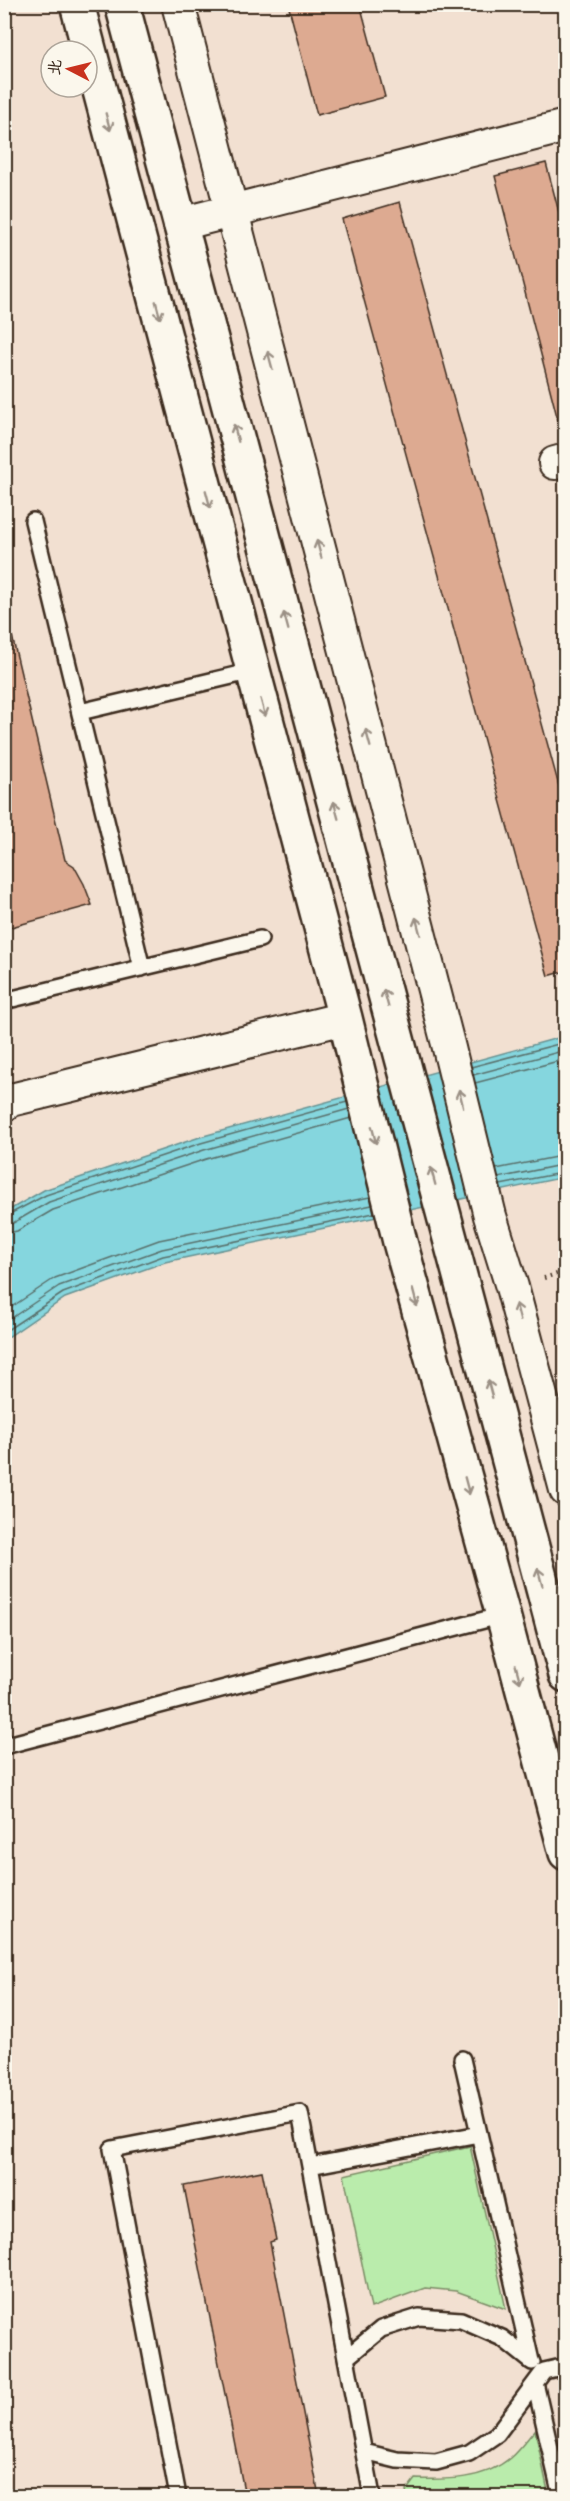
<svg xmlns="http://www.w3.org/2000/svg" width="570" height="2501" viewBox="0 0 570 2501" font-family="'Patrick Hand','LXGW WenKai TC',sans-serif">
	<rect width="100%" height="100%" fill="#f2e0d1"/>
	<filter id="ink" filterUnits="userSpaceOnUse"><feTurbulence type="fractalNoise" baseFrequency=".0167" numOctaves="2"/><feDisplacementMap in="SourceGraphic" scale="12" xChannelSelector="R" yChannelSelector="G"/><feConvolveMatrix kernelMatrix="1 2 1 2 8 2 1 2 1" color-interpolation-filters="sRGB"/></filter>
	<g filter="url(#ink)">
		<path fill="#baecac" stroke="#7a8b65" stroke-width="1.5" d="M470 2146 506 2309 456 2291 425 2288 371 2308 344 2175Z
			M535 2430 549 2496H407L406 2491 415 2479C447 2480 484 2480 510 2458 519 2450 527 2439 535 2430Z"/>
		<path fill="#85d6de" stroke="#679191" stroke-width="1.5" d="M565 1036V1177L165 1262 65 1298 5 1339 4 1213 44 1190 200 1137Z"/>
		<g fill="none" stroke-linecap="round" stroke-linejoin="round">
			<path stroke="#596f6b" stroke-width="1.5" d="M471 1067 566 1042
				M473 1075 566 1050
				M475 1083 566 1059
				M496 1169 566 1155
				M498 1178 566 1164
				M500 1185 566 1172
				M4 1217 46 1195 201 1143 347 1102
				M4 1225 13 1223 49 1202 204 1150 349 1109
				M4 1234 17 1231 53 1210 206 1159 351 1118
				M4 1312 55 1278 159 1240 370 1197
				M4 1323 59 1286 162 1249 372 1205
				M4 1332 63 1293 163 1256 374 1213"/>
		</g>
		<path fill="#ddaa91" stroke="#3b2a1e" stroke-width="1.5" d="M288 4H360L385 97 317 115Z
			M546 163 566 239V430L561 432 495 176Z
			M400 202 566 812V971L548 976 342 219Z
			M4 602 65 860 74 866 84 884 92 905 4 929Z
			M262 2171 276 2240 270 2242 319 2496H245L184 2186Z"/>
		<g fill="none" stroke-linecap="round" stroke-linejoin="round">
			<defs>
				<path id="service" d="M33 521 142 968
					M80 712 253 671
					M4 1001 260 939
					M4 1746 503 1615
					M462 2059 531 2361
					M310 2166 479 2134
					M346 2358 381 2329 419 2317 461 2320 502 2338 532 2362
					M535 2383 561 2496
					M364 2452 397 2460 436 2462 469 2453 497 2434 544 2371 566 2366
					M178 2496 112 2149 300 2113 372 2496"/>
				<path id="minor" d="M178 4 448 1044 490 1216 512 1287 566 1490
					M180 224 566 126
					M555 463 566 460
					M4 1105 11 1100 345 1018"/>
				<path id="secondary" d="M77 4 345 1018 400 1242 503 1615 566 1853
					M122 4 566 1675"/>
			</defs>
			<use href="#service" stroke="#3b2a1e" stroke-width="20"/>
			<use href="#minor" stroke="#3b2a1e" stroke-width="36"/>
			<use href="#secondary" stroke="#3b2a1e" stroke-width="38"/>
			<path stroke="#3b2a1e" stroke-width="4" stroke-dasharray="1.5 4.5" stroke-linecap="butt" d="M544 1278 566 1271"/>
			<use href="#service" stroke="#fbf7ec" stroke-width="15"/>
			<use href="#minor" stroke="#fbf7ec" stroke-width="32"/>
			<use href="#secondary" stroke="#fbf7ec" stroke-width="33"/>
		</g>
		<defs><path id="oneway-shaft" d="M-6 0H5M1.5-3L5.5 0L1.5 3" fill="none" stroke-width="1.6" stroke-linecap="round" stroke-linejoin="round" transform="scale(1.5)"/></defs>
		<g stroke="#9b9085">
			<use href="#oneway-shaft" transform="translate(108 122) rotate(75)"/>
			<use href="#oneway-shaft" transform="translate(158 310) rotate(75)"/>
			<use href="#oneway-shaft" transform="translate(270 360) rotate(-105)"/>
			<use href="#oneway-shaft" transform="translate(236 433) rotate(-105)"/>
			<use href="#oneway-shaft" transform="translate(208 499) rotate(75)"/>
			<use href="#oneway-shaft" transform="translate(319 549) rotate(-105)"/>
			<use href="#oneway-shaft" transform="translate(286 621) rotate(-105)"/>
			<use href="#oneway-shaft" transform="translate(263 708) rotate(75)"/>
			<use href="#oneway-shaft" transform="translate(368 738) rotate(-105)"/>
			<use href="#oneway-shaft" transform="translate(336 810) rotate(-105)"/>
			<use href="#oneway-shaft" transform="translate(418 926) rotate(-105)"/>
			<use href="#oneway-shaft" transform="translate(386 998) rotate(-105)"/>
			<use href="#oneway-shaft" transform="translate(461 1098) rotate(-104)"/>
			<use href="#oneway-shaft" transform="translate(374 1135) rotate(76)"/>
			<use href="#oneway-shaft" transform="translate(433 1176) rotate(-105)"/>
			<use href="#oneway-shaft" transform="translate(415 1298) rotate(75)"/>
			<use href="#oneway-shaft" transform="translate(518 1312) rotate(-105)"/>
			<use href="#oneway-shaft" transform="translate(490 1389) rotate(-105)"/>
			<use href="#oneway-shaft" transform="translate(467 1486) rotate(75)"/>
			<use href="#oneway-shaft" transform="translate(540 1577) rotate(-105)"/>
			<use href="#oneway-shaft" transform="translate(518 1674) rotate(75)"/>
		</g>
	</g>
	<rect width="570" height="2501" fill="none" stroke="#fbf7ec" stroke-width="24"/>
	<rect x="12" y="12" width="546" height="2477" fill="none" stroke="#3b2a1e" stroke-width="2" filter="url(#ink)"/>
	<g transform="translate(69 69) rotate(277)"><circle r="28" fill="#fbf7ec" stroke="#aea59a" stroke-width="1.5"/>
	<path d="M0-4.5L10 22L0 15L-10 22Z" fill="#c8321e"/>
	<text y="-9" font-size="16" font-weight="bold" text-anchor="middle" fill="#3b2a1e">北</text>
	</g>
</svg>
